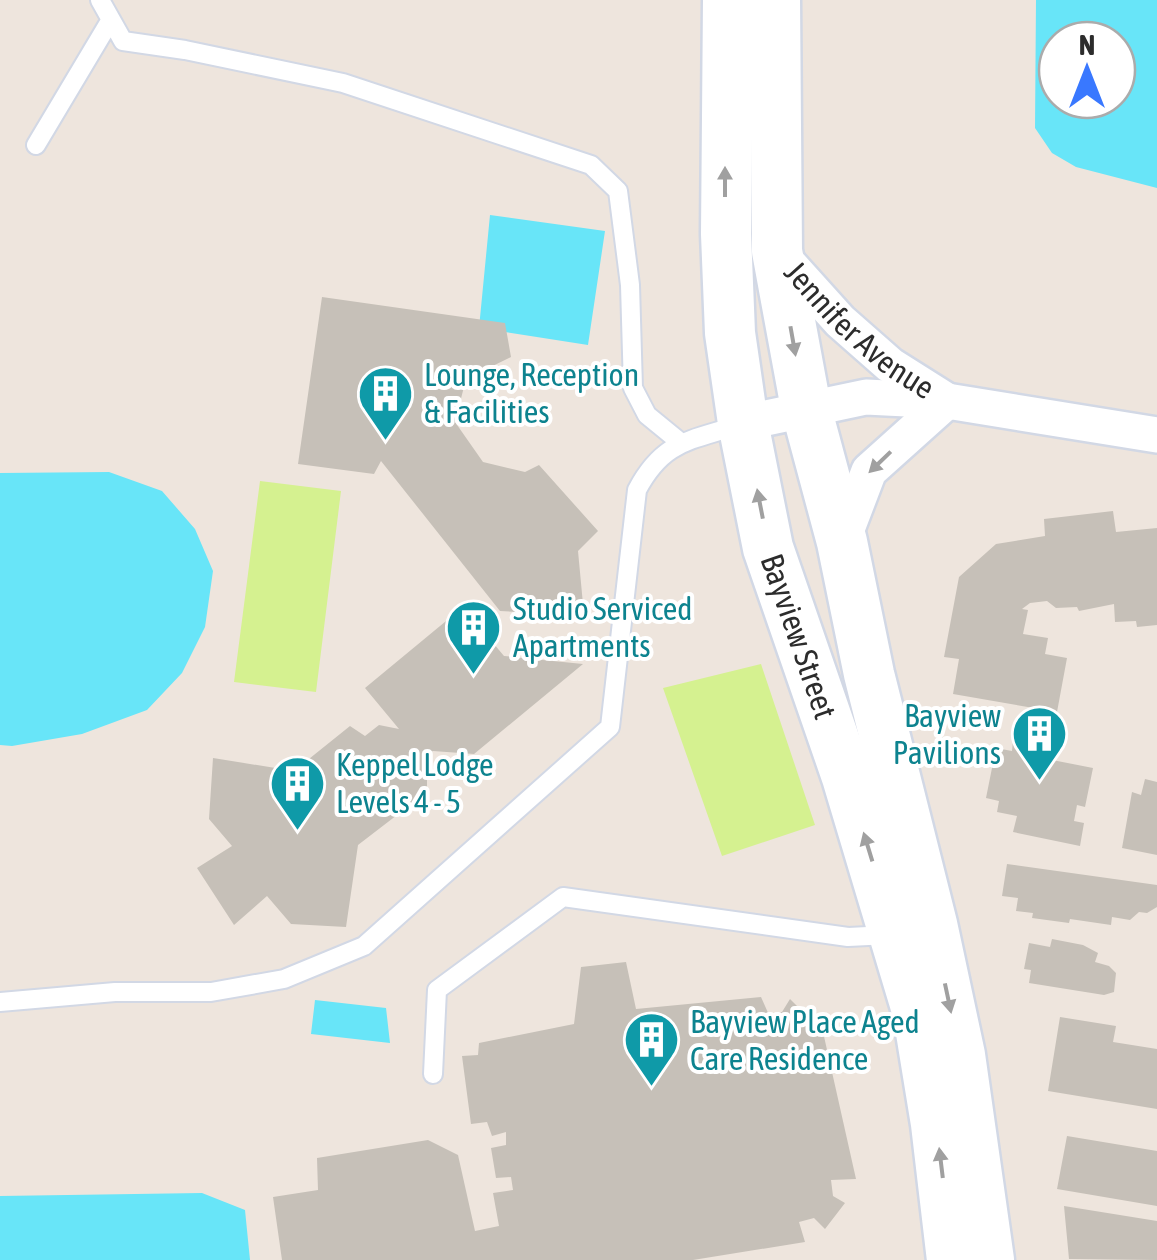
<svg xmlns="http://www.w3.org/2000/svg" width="1157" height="1260" viewBox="0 0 1157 1260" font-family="'Asap Condensed',sans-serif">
	<rect width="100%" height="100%" fill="#eee5dd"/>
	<path fill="#d5f190" d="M260 481 341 491 316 692 234 682Z
		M761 664 815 825 722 856 663 688Z"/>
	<path fill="#68e5f8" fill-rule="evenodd" d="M1036 0H1157V188L1076 167 1052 153 1035 128ZM1057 40H1117V100H1057Z
		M490 215 605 231 588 345 479 328Z
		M109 472 162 491 195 529 213 571 205 627 182 673 147 710 82 734 12 746 0 745V473Z
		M315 1000 386 1008 390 1043 311 1034Z
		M202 1193 245 1210 250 1260H0V1196Z"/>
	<path fill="#c6c0b8" d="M322 297 505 323 511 357 466 379 455 422 483 462 525 472 539 465 598 531 578 551 584 615 500 611 381 461 374 474 298 464Z
		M1113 511 1116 532 1157 528V625L1137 627 1136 621 1115 622 1114 604 1079 611 1077 607 1056 608 1047 601 1030 603 1022 609 1028 610 1023 634 1048 638 1045 654 1067 658 1057 712 953 694 959 659 944 657 959 577 996 544 1045 536 1044 519Z
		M463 607 504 656 583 664 474 754 433 751 422 757 427 762V792L358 845 346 927 291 924 267 896 234 925 197 868 232 846 209 819 213 758 294 771 350 726 365 736 379 725 399 729 365 688Z
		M1013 741 1040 746 1037 757 1093 768 1085 807 1077 805 1074 821 1084 823 1080 846 1013 832 1017 816 997 812 999 801 986 798 996 748 1012 751Z
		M1145 779 1157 782V855L1122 848 1132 792 1141 795Z
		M1007 864 1157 885V907L1147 913 1139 912 1130 920 1112 917 1111 925 1070 919 1069 923 1032 918 1033 913 1016 911 1018 898 1002 896Z
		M1052 939 1083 945 1098 953 1095 962 1109 966 1116 973 1114 992 1104 995 1029 983 1031 970 1024 969 1029 943 1050 947Z
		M626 962 636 1009 761 997 769 1015 782 1012 790 999 807 1016 821 1023 856 1179 831 1180 833 1196 845 1203 825 1229 814 1218 799 1222 805 1242 693 1260H282L273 1197 318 1190 317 1158 428 1140 458 1155 475 1231 499 1226 493 1193 513 1190 511 1177 496 1178 491 1148 506 1145V1132L492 1136 487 1122 471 1124 462 1056 478 1055 479 1043 574 1024 581 967Z
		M1060 1017 1116 1026 1113 1042 1157 1049V1109L1048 1091Z
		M1067 1136 1157 1151V1206L1057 1189Z
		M1064 1206 1157 1221V1260L1069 1259Z"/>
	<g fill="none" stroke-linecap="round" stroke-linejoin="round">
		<defs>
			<path id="lane" d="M100 0 123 41 185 50 343 83 591 165 618 191 630 285 633 388 647 415 680 442
				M36 145 110 21
				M0 1002 115 992H211L284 979 364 946 610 727 637 490C664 439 692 441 741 424
				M433 1074 437 990 563 897 848 937 889 935"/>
			<g id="street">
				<path id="s1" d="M777 251 840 321 890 365 947 401 869 471 842 542"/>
				<path d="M743 423 866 397 947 401 1157 435"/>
			</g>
			<g id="secondary">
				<path id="s2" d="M728 0 726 234 730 333 743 423 768 548 847 777 918 1014 936 1124 952 1260"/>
				<path d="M775 0 777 251 806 408 842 542 869 674 932 924 960 1055 989 1260"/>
			</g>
		</defs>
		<use href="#lane" stroke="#d2d8e5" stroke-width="22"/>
		<use href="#street" stroke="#d2d8e5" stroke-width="40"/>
		<use href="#secondary" stroke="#d2d8e5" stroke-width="55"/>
		<use href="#lane" stroke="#fff" stroke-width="18"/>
		<use href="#street" stroke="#fff" stroke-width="35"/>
		<use href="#secondary" stroke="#fff" stroke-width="50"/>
	</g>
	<defs><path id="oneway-solid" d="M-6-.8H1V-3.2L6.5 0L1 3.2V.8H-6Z" transform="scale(2.5)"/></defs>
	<g fill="#a0a0a0">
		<use href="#oneway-solid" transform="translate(725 182) rotate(-90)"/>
		<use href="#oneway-solid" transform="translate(793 341) rotate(80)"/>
		<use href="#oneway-solid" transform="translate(880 462) rotate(136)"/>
		<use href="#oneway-solid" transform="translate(760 504) rotate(-101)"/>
		<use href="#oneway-solid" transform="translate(868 847) rotate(-107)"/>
		<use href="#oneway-solid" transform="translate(948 998) rotate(78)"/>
		<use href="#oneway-solid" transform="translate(941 1163) rotate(-97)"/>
	</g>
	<defs>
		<symbol id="building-pin" viewBox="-11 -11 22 30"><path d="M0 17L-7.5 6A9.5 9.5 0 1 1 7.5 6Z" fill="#0f9aa8" stroke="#fff"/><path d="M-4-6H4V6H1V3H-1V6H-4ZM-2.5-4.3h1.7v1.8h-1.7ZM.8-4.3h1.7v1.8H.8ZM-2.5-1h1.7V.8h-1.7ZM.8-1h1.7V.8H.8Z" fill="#fff"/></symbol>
	</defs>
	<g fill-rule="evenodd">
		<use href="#building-pin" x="354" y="362" width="63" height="86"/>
		<use href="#building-pin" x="442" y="596" width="63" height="86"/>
		<use href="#building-pin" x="1008" y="702" width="63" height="86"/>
		<use href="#building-pin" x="266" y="752" width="63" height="86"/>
		<use href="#building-pin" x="620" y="1008" width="63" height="86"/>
	</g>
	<g text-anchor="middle" stroke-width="8" stroke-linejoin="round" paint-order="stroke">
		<g font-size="32" fill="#2c2c2c" stroke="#fff">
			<text dy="11" stroke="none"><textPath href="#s1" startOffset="115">Jennifer Avenue</textPath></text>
			<text dy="11" stroke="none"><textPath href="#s2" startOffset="645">Bayview Street</textPath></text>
		</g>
		<g font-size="32" fill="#0d838f" stroke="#fff" text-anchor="start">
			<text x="424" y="386">Lounge, Reception<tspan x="424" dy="37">&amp; Facilities</tspan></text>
			<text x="513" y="620">Studio Serviced<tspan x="513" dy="37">Apartments</tspan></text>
			<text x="1001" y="727" text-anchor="end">Bayview<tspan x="1001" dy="37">Pavilions</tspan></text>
			<text x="336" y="776">Keppel Lodge<tspan x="336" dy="37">Levels 4 - 5</tspan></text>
			<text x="690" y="1033">Bayview Place Aged<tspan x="690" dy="37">Care Residence</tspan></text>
		</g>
	</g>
	<g transform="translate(1087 70)"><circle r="48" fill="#ffffff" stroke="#ababab" stroke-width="2.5"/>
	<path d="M0-8L18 38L0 25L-18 38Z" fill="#3978ff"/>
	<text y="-15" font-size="28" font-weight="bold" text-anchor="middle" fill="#2c2c2c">N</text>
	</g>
</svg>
